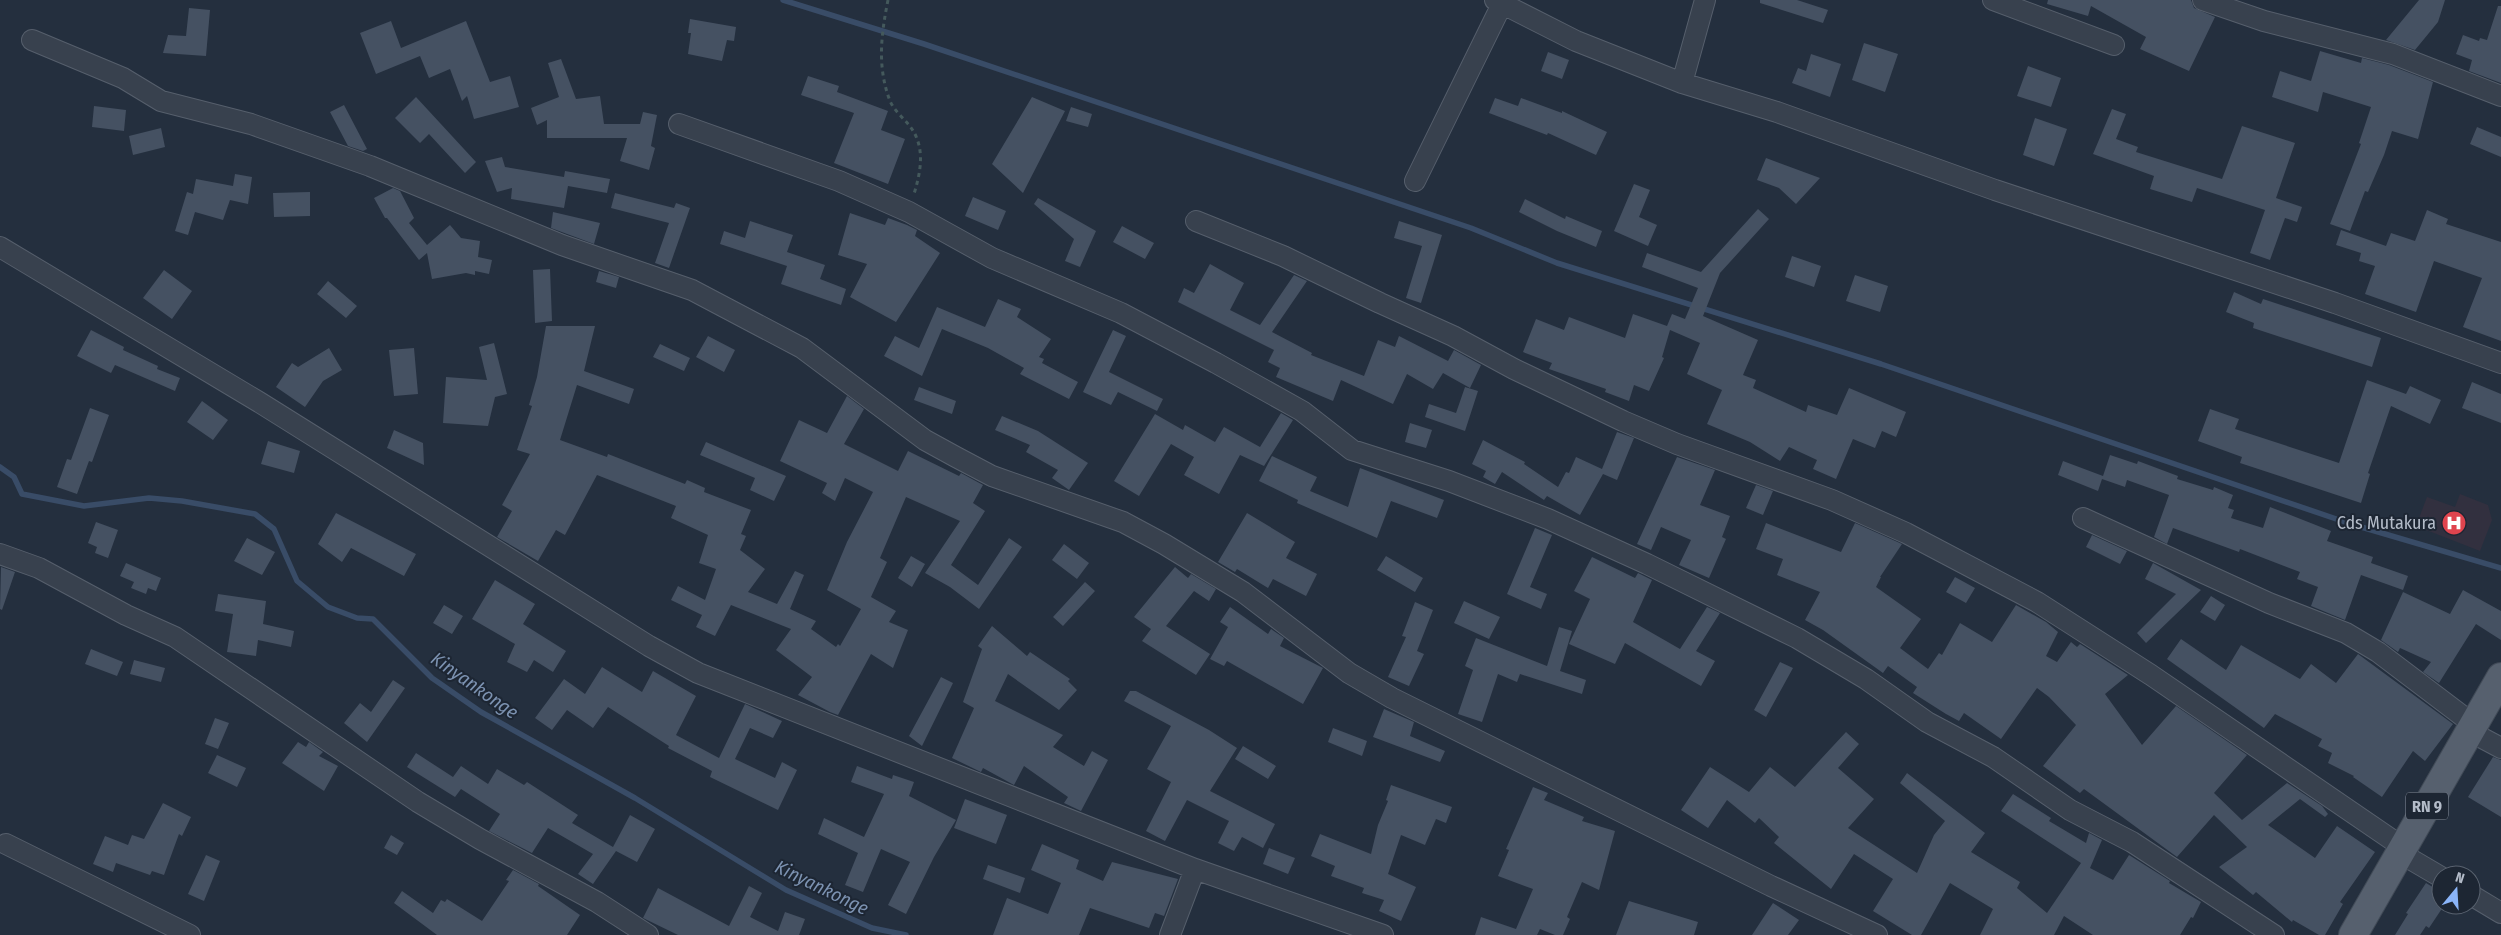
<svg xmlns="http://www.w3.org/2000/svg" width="2501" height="935" viewBox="0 0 2501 935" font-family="'Fira Sans Condensed',sans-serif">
	<rect width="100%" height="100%" fill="#242f3e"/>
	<path fill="#32303f" d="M2460 494 2488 505 2492 520 2480 551 2416 526 2427 497 2455 507Z"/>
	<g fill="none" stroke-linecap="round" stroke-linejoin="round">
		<path stroke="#394c67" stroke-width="5.5" d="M783 0 924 44 1471 228 1557 263 1881 364 2351 524 2501 568
			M0 467 14 477 22 494 84 506 149 498 182 501 255 514 274 529 297 581 328 607 357 618 373 619 432 678 481 712 635 798 786 890 872 928 906 935"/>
	</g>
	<path fill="#455162" d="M1760 0H1797L1828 10 1823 23 1760 3Z
		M2048 0H2191L2194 8 2215 17 2189 71 2140 49 2146 37 2091 6 2088 16 2047 4Z
		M2419 0H2445L2438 22 2415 50 2386 40Z
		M2498 6H2501V83L2469 71 2472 60 2456 54 2463 35 2479 41 2480 38 2487 40Z
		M189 8 210 10 206 56 163 53 168 35 186 36Z
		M690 19 736 27 734 41 727 40 722 61 688 54 691 33H688Z
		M391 21 401 48 466 21 490 82 510 76 519 107 474 119 467 96 462 101 450 69 429 78 420 56 376 74 360 33Z
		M1864 43 1898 54 1885 92 1852 80Z
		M2320 51 2361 63 2362 58 2389 65 2433 82 2418 139 2392 131 2384 155 2368 192 2365 191 2350 231 2330 224 2361 144 2359 143 2371 107 2323 92 2318 112 2272 97 2280 71 2311 81Z
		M1548 52 1569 60 1562 79 1541 71Z
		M1811 54 1841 64 1830 97 1792 83 1798 68 1806 71Z
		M561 59 576 99 600 96 604 124H640L643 112 657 115 651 146 655 148 649 170 620 161 627 138H547V120L537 125 531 108 559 97 548 63Z
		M2028 66 2061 78 2051 107 2017 96Z
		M808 76 839 86 837 92 888 111 881 130 905 139 888 184 834 163 854 113 801 95Z
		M416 97 476 162 465 173 429 134 420 143 395 118Z
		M1032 97 1065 111 1023 193 992 164Z
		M1495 98 1518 106 1521 98 1562 113V111L1607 132 1596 155 1548 133 1547 135 1489 113Z
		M344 105 367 149 363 151 348 146 330 112Z
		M94 106 126 110 124 131 92 127Z
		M1071 107 1092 114 1088 127 1066 121Z
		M2112 109 2126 114 2116 139 2138 147 2136 152 2222 179 2242 126 2295 143 2276 198 2302 207 2297 222 2285 218 2270 260 2250 253 2265 210 2197 188 2192 202 2150 189 2154 176 2093 154Z
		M2035 118 2067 129 2054 166 2023 155Z
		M2477 127 2501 137V157L2470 144Z
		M161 128 165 147 133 155 129 136Z
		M502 157 505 167 564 177 565 171 610 179 607 193 568 186 564 208 511 199 512 188 497 192 485 161Z
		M1766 158 1820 178 1796 204 1779 188 1757 180Z
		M235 174 252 177 248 204 230 200 223 220 195 212 188 235 175 231 187 192 193 194 196 179 233 186Z
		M1634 184 1650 190 1639 217 1657 225 1648 246 1614 231Z
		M393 188 400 191 414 218 409 223 427 245 450 225 461 238 480 241 478 257 492 260 489 274 475 271V275L466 273 432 279 427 253 419 260 387 218H385L374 198Z
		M310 192V216L274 217 273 193Z
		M615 193 674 208 676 203 690 208 669 268 655 263 669 223 611 208Z
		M973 197 1006 211 998 230 965 216Z
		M1038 198 1096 231 1080 267 1065 261 1074 239 1034 204Z
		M1525 199 1565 219 1566 216 1602 231 1596 247 1557 231 1519 212Z
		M1758 209 1769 219 1720 273 1703 316 1758 340 1743 375 1756 380 1753 388 1806 412 1808 405 1837 415 1849 388 1906 412 1896 437 1882 431 1875 448 1853 439 1836 479 1813 469 1817 460 1789 447 1780 461 1750 442 1707 424 1722 390 1687 374 1700 343 1670 330 1662 357 1664 358 1649 391 1634 385 1629 401 1605 392 1606 389 1549 369 1552 363 1523 352 1536 319 1564 330 1569 317 1625 338 1633 314 1667 326 1672 314 1685 319 1698 288 1642 267 1647 253 1701 272Z
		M2427 210 2448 219 2446 224 2501 242V341L2463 327 2482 278 2434 261 2416 312 2365 294 2375 266 2359 261 2361 253 2336 245 2341 230 2386 246 2391 233 2415 241Z
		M553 212 600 223 594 244 551 228Z
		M850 213 885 225 888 218 907 225 917 230 915 236 940 253 896 322 850 297 867 264 838 255Z
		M750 221 793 235 787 252 825 265 820 279 846 289 841 305 781 284 787 266 720 244 724 231 745 238Z
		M1399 221 1442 235 1421 303 1406 298 1422 246 1394 238Z
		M1122 226 1154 243 1145 259 1113 242Z
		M1792 256 1821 266 1814 287 1785 277Z
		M1210 264 1244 283 1230 310 1260 325 1294 275 1307 281 1272 332 1312 353 1311 355 1364 376 1378 340 1395 347 1399 336 1448 361 1454 350 1481 365 1470 388 1443 373 1433 389 1407 374 1393 404 1341 380 1333 401 1276 377 1280 368 1268 362 1274 350 1178 302 1184 288 1194 293Z
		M550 269 552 321 535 323 533 270Z
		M164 270 192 291 172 319 143 298Z
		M599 271 619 277 616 288 596 282Z
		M1855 275 1888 286 1880 312 1846 301Z
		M328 281 357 306 346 318 317 294Z
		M2234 292 2261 304 2263 299 2381 338 2372 367 2253 328 2254 323 2226 312Z
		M998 299 1021 309 1017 317 1051 339 1039 357 1044 359 1042 363 1078 382 1069 399 1020 374 1024 368 988 348 942 329 922 376 884 356 895 336 919 348 937 307 985 327Z
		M546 326H595L584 371 634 389 629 404 577 385 560 440 607 457 608 454 685 484 687 480 705 488 704 492 751 510 741 534 746 536 740 550 765 569 748 592 777 604 795 571 804 575 790 609 816 621 811 629 836 647 838 644 840 646 861 609 827 590 847 542 873 492 845 478 835 501 822 493 827 483 780 461 799 420 827 433 847 396 864 409 844 444 898 471 908 451 959 476 961 473 983 485 973 503 985 511 951 565 978 585 1009 538 1022 547 979 609 950 587 925 573 960 521 906 497 880 558 887 562 871 597 896 611 889 622 908 630 893 668 871 654 838 715 830 712 798 695 812 677 776 650 791 629 731 605 715 636 696 627 702 615 671 600 678 586 705 600 716 569 699 563 708 535 671 518 676 506 597 475 565 535 556 530 538 561 497 537 512 511 502 505 530 454 517 450 532 406 529 405 537 377Z
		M91 330 124 347 123 350 158 366 157 369 180 378 175 391 115 365 111 373 77 356Z
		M1113 330 1126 336 1109 372 1163 399 1157 411 1118 392 1111 405 1083 392Z
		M708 336 735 350 724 372 696 357Z
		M494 343 507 394 495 397 488 426 443 423 446 377 487 380 479 347Z
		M660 344 690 358 684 371 653 357Z
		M329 348 342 370 323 381 305 407 276 387 292 363 298 367Z
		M414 348 418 394 394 396 389 350Z
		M2367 380 2406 394 2410 386 2441 400 2430 424 2391 406 2368 473 2370 474 2361 503 2240 463 2242 457 2198 441 2210 409 2239 419 2235 429 2339 463Z
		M2472 382 2501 394V423L2462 408Z
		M919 387 956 401 952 414 914 400Z
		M1465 387 1478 391 1465 431 1425 417 1429 404 1456 413Z
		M202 401 228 420 213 440 187 422Z
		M90 408 109 415 92 462 89 461 77 494 57 487 67 459 71 460Z
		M1281 413 1293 420 1264 466 1240 455 1219 494 1184 475 1194 457 1171 444 1139 496 1114 481 1155 414 1183 430 1185 425 1215 442 1224 427 1260 447Z
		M1002 416 1038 431 1088 463 1069 490 1052 478 1058 470 1026 452 1030 445 995 430Z
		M1410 423 1432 430 1426 448 1405 442Z
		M394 430 423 443 424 465 387 448Z
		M1617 432 1634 438 1617 480 1603 474 1580 515 1547 496 1544 500 1502 472 1495 484 1483 477 1486 471 1472 464 1483 440 1525 462 1524 464 1558 487 1566 472 1569 473 1576 457 1602 469Z
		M268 441 300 451 294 473 261 464Z
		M706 442 786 476 774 501 750 490 755 478 700 455Z
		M2110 455 2137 464 2138 461 2178 476 2177 479 2213 490 2214 487 2233 495 2228 508 2234 510 2231 518 2263 528 2270 507 2331 531 2327 541 2373 557 2371 563 2408 576 2403 590 2361 575 2345 620 2311 606 2318 587 2297 579 2300 572 2240 549 2239 552 2173 528 2167 544 2154 537 2169 495 2127 480 2125 487 2102 479Z
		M1272 456 1317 477 1310 491 1348 507 1360 468 1444 500 1437 518 1391 501 1377 538 1297 503 1298 500 1259 481Z
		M1677 457 1715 470 1700 505 1730 516 1722 537 1726 539 1709 578 1679 565 1691 540 1661 527 1651 550 1637 544Z
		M2063 461 2103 476 2098 491 2058 475Z
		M1756 485 1773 491 1763 515 1746 508Z
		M336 513 416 554 404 576 351 548 342 562 318 544Z
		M1247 513 1295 542 1286 558 1317 574 1306 596 1273 579 1268 588 1237 569 1235 572 1218 562Z
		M96 522 118 530 108 558 95 553 97 547 88 543Z
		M1766 523 1841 552 1855 523 1902 544 1880 577H1881L1876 587 1921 619 1900 648 1928 669 1939 653 1942 655 1960 623 1992 642 2016 605 2046 622 2058 632 2046 656 2057 662 2071 642 2077 647 2080 644 2128 675 2105 694 2142 745 2176 706 2247 755 2214 793 2242 820 2287 783 2322 806 2328 814 2325 817 2300 799 2268 825 2315 858 2337 826 2375 852 2340 902 2343 904 2325 935H2319L2293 920 2292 922 2256 892 2253 895 2219 867 2247 847 2214 815 2177 857 2084 789 2080 793 2043 766 2076 725 2049 697 2037 688 2001 739 1964 713 1959 721 1946 714 1913 693 1917 687 1888 666 1883 673 1823 630 1805 620 1820 592 1777 575 1783 559 1756 549Z
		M1535 528 1552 535 1530 587 1547 594 1541 609 1507 594Z
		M2092 535 2127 551 2120 564 2086 547Z
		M247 538 275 552 262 575 234 561Z
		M1064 544 1089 563 1077 579 1052 560Z
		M911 556 925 564 912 587 898 578Z
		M1386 556 1423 578 1415 592 1377 570Z
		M1592 557 1635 578 1638 573 1652 580 1633 622 1680 649 1707 607 1720 613 1696 651 1715 661 1701 686 1625 643 1615 664 1569 644 1590 599 1574 591Z
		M126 563 161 578 156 591 148 588 146 594 131 588 134 582 120 576Z
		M2153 563 2201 590 2146 643 2137 633 2176 594 2145 579Z
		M1 567 15 572 2 610 0 609Z
		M1175 567 1188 578 1191 574 1216 589 1209 601 1194 591 1166 626 1210 654 1196 675 1142 641 1151 629 1134 617Z
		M1955 577 1975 588 1966 603 1946 592Z
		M495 580 535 604 523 624 566 651 553 672 534 660 527 672 507 662 515 644 472 619Z
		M1085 582 1095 591 1063 626 1053 617Z
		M2463 590 2501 611V640L2476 624 2439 683 2423 672 2431 662 2400 648 2398 652 2381 640 2403 592 2450 614Z
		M218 594 266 601 263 624 294 631 291 647 258 640 256 656 227 652 233 614 215 611Z
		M2211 596 2225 605 2215 621 2200 612Z
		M1464 601 1500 617 1489 639 1454 623Z
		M1415 602 1433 610 1417 651 1424 654 1409 686 1388 677 1406 637 1402 636Z
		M444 605 463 616 452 634 433 623Z
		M1230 607 1268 634 1271 629 1284 638 1280 646 1323 668 1303 704 1227 661 1224 666 1210 659 1228 627 1220 622Z
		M992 626 1027 656 1030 652 1070 679 1068 681 1077 690 1059 710 1008 674 995 701 1063 735 1053 747 1084 766 1092 751 1108 760 1081 811 1064 803 1068 797 1024 766 1014 785 983 768 981 772 952 758 974 708 963 702 982 649 978 646Z
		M1559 627 1572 631 1560 671 1586 680 1582 694 1520 674 1517 682 1498 674 1482 722 1458 714 1473 670 1465 666 1476 638 1547 666Z
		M2181 639 2226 670 2241 645 2300 679 2311 664 2336 683 2358 654 2453 724 2425 761 2413 751 2382 797 2353 777 2354 776 2328 763 2332 753 2318 746 2322 739 2275 714 2264 728 2167 659Z
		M91 649 123 662 117 676 85 664Z
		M134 660 165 668 161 682 130 674Z
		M1780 662 1793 668 1766 717 1754 710Z
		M602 667 642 692 653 671 696 696 676 735 719 758 745 704 782 721 773 738 750 728 735 759 775 778 782 762 797 770 778 810 710 777 712 771 668 748 669 746 608 707 593 728 567 710 552 730 535 718 564 679 585 694Z
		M941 677 953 683 922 746 909 736Z
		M393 680 405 688 367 742 344 723 360 703 371 712Z
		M1130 691H1136L1209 730 1237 748 1210 791 1275 824 1263 848 1242 837 1234 851 1218 843 1229 821 1187 800 1165 841 1146 831 1171 782 1147 769 1171 726 1124 701Z
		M1384 709 1414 722 1410 736 1445 751 1440 762 1373 737Z
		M215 718 229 723 218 749 205 744Z
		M1333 728 1367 741 1362 756 1328 742Z
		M1846 732 1859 744 1838 768 1874 799 1848 828 1917 873 1934 835 1945 821 1900 783 1907 773 1985 833 1971 852 2020 882 2017 888 2047 913 2081 863 2001 811 2013 794 2051 818 2049 821 2086 843 2089 833 2102 840 2090 868 2113 880 2129 855 2170 881 2169 883 2201 902 2193 918 2191 917 2180 935H2093L2064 916 2054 935H1980L1993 909 1950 883 1921 935H1912L1873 911 1893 879 1854 854 1831 889 1774 843 1779 837 1759 818 1755 823 1727 800 1708 828 1681 810 1710 767 1749 792 1770 767 1795 787Z
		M298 742 306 747 309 742 323 752 319 756 338 766 324 791 282 763Z
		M1243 746 1276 766 1268 779 1235 759Z
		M416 753 453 777 461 766 488 784 497 769 524 785 527 782 578 815 572 823 613 847 630 815 655 829 637 862 616 851 593 884 578 874 593 854 548 828 532 853 489 831 500 814 461 789 455 797 407 767Z
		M217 755 246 768 237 787 208 773Z
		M2493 757 2501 760V817L2468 797Z
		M857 766 892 779 893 775 914 782 909 796 956 820 934 857 906 914 888 905 910 862 881 849 863 892 845 885 858 853 818 834 824 818 864 837 884 794 851 782Z
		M1391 785 1452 807 1446 823 1436 819 1425 845 1401 835 1388 874 1416 887 1401 921 1379 911 1384 900 1362 893 1364 888 1331 876 1335 866 1311 856 1320 834 1371 854 1378 825 1388 801 1386 800Z
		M1533 787 1548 793 1544 800 1584 817 1582 821 1615 831 1599 890 1582 882 1567 917 1570 919 1563 935H1555L1540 929 1537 935H1475L1481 917 1516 929 1533 889 1498 876 1509 850 1506 849Z
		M965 799 1007 815 996 844 954 828Z
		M163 803 191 817 182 836 179 834 164 875 152 871 150 875 116 863 113 872 93 864 105 836 128 845 132 835 144 839Z
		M391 835 404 843 397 855 384 848Z
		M1042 844 1079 860 1076 869 1103 881 1112 862 1178 879 1164 916 1155 913 1149 928 1090 908 1079 935H993L1007 898 1048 914 1061 883 1031 870Z
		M1269 848 1295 858 1288 874 1263 864Z
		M206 855 220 861 204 901 188 894Z
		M988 865 1025 878 1020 893 983 879Z
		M513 870 539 884 538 886 580 915 567 935H437L394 903 402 891 433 913 441 900 445 902 447 899 482 921 509 881 506 880Z
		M2426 883 2441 892V910L2429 928 2426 926 2420 935H2395L2408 914 2406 913Z
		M749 886 762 893 750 917 778 931 785 912 805 919 799 935H678L643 918 658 888 729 926Z
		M1629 901 1698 922 1694 935H1616Z
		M1773 903 1799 920 1788 935H1752Z"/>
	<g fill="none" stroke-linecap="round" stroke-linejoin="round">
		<defs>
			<path id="street" d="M1495 0 1576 41 1682 83 1777 112 1995 190 2335 303 2501 363
				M1993 0 2114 45
				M2203 0 2264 21 2393 54 2501 96
				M32 40 123 78 161 101 251 124 370 166 562 245 692 290 802 348 925 440 956 457 992 476 1123 522 1164 544 1243 592 1349 673 1392 698 1771 886 1877 935
				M1682 83 1705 0
				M679 124 839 181 909 212 992 258 1121 313 1216 363 1302 411 1352 450 1449 481 1548 519 1647 564 1797 638 1866 679 1927 722 1993 757 2070 810 2132 842 2274 935
				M1415 181 1504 0
				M1196 221 1283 256 1380 303 1453 336 1514 369 1623 421 1677 444 1832 500 1906 533 2037 602 2151 675 2404 848
				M0 247 259 402 649 646 698 673 1195 869 1383 935
				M2083 518 2269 603 2346 633 2378 652 2473 724
				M0 554 39 568 126 615 175 637 418 802 480 839 597 902 648 935
				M2469 731 2501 748
				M6 844 190 935
				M2400 853 2441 877
				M2471 895 2501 913
				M1170 935 1195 869"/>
			<path id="primary" d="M2353 935 2501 677"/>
		</defs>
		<use href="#street" stroke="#565f6c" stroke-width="22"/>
		<use href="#primary" stroke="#414a57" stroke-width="30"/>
		<path stroke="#44595c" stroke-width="3" stroke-dasharray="4 4" stroke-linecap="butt" d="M888 0C881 35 877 67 890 101 894 110 903 118 909 125 926 146 921 171 914 194"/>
		<use href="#street" stroke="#38414e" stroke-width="20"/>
		<use href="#primary" stroke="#56606e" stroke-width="28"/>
	</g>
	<defs>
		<symbol id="hospital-disc" viewBox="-11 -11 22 22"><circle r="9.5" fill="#e0444e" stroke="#1d2633"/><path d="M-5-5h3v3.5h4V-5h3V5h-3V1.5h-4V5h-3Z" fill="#fff"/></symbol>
	</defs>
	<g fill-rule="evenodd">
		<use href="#hospital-disc" x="2440" y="509" width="28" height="28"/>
	</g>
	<g text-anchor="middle" stroke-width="4" stroke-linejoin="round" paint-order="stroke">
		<rect fill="#1d2633" stroke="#878f9c" stroke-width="1" x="2406" y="792.5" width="42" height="27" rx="4"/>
		<g font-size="16" font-weight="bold" fill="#b4bcc9">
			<text x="2427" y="812">RN 9</text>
		</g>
		<g font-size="18" fill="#b4bcc9" stroke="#1d2633" text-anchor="end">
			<text x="2436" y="529">Cds Mutakura</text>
		</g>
		<g font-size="19" font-style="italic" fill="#7c92b1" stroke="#1d2633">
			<text transform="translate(475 685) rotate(35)" y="7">Kinyankonge</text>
			<text transform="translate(822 887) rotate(26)" y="7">Kinyankonge</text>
		</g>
	</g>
	<g transform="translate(2456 890) rotate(18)"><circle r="24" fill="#1d2633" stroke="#59626f"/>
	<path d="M0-4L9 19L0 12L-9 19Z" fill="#8ab4f8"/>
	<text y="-8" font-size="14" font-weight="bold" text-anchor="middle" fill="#b4bcc9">N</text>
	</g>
</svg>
